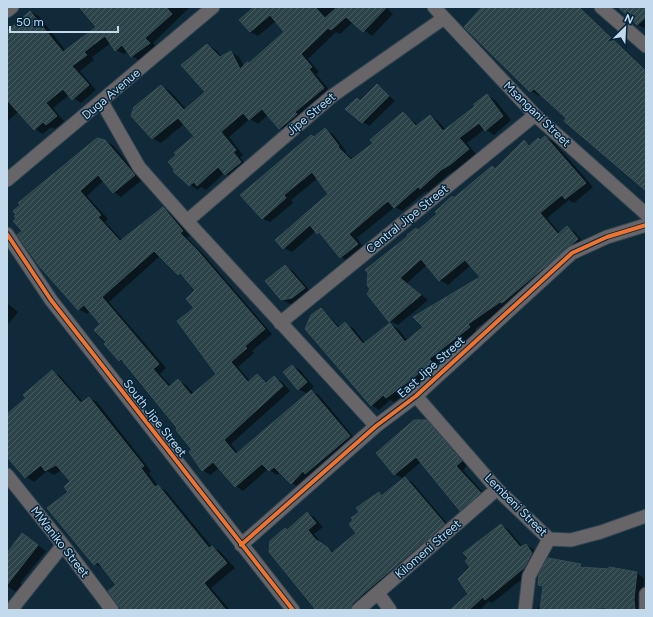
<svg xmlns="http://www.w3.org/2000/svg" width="653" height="617" viewBox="0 0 653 617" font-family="Figtree,sans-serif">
	<defs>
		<pattern id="building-hatch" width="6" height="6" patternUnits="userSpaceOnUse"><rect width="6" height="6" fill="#2b4349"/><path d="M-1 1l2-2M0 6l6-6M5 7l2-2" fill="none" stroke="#485e63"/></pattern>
	</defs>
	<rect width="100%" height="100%" fill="#112a39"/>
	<path fill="#0007" fill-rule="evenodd" d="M80 7H190L153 43 157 48 140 61 132 56 128 51 124 54 116 50 111 43 92 57 94 60 80 71 96 90 81 103 69 95 53 108 64 121 55 129 51 127 43 134 35 129 19 111 7 122V33L31 12 39 16 66 51 97 27Z
		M256 7H386L393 14 372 36 353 22 340 34 336 32 308 59 319 72 316 74 332 93 288 133 280 128 268 115 258 124 250 119 229 137 243 155 240 157 248 167 234 179 224 173 206 190 201 187 198 190 190 185 195 136 184 124 161 143 152 138 161 86 170 91 186 109 206 93 207 45 216 50 222 57 231 52 239 57 244 66 250 64 285 32 276 21 258 36 250 32Z
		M483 7H580L646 70V190L565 121 568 118 541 94 539 96 531 91 465 27Z
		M620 7H646V29L638 25Z
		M377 85 395 101 369 126 363 122 357 99 361 101Z
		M487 95 495 100 511 120 494 135 485 129 467 143 476 154 459 168 449 174 428 192 426 191 402 211 395 207 357 238 365 249 349 262 341 257 325 237 316 231 292 252 284 248 329 194 318 178 291 200 293 203 270 222 262 218 314 138 325 130 333 134 346 151 345 152 353 160 375 143 403 114 418 125 430 116 438 121 446 130 477 106Z
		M545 137 553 141 593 187 574 203 569 200 547 218 560 233 567 227 575 232 585 244 508 306 475 329 477 331 437 364 439 367 394 402 390 400 379 410 371 405 320 309 327 314 340 328 345 324 353 328 366 344 390 324 398 329 408 341 482 278 471 265 448 285 440 280 427 265 407 283 428 300 398 325 390 321 410 237 416 229 419 230 492 167 496 169 524 142 531 145Z
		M104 140 113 145 142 180 121 197 114 192 104 180 87 196 108 219 105 222 122 240 163 209 171 213 190 236 187 238 205 256 272 334 252 351 254 353 238 367 250 381 257 375 268 383 274 377 282 382 290 391 231 444 238 453 308 394 298 389 292 366 300 370 314 387 310 390 319 395 357 441 299 487 291 483 281 472 277 475 268 469 243 491 236 486 219 468 210 475 203 470 194 450 179 428 127 364 119 360 107 342 102 324 90 311 87 314 79 309 19 235ZM160 256 197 290 196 308 218 374 194 394 186 385 178 380 171 386 160 374 166 368 109 302Z
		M285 266 293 271 312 293 300 302 290 304 282 300Z
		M7 303 18 312 7 326Z
		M52 371 60 376 83 402 89 398 97 402 151 471 149 473 158 486 166 491 212 547 220 551 235 568 211 588 230 610H124L118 585 104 568 95 564 69 492 72 481 62 470 54 475 47 471 34 482 26 477 7 455V415L27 398Z
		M426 421 434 426 468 465 463 470 487 497 467 514 460 510 421 462 402 478 395 474Z
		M405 478 412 482 451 528 358 610H316L288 531 307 513 314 517 323 527 314 534 322 544 334 552 357 533 379 494 383 496Z
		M501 525 508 529 523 547 526 545 533 549 539 557 531 572 492 603 489 601 480 610H450L469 594 472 567Z
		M23 534 46 551 20 583 25 587 19 594 7 586V554Z
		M581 565 587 569 610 570V569L637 573 644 578 642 610H537L538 607 541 608 544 587 539 584Z"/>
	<path fill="url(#building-hatch)" stroke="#374f54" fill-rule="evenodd" d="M79 7H166L172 14 145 38 150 43 131 57 122 45 115 51 105 36 84 52 87 55 72 66 89 85 72 100 63 89 46 103 57 116 46 125 43 122 34 130 7 100V31L30 11 63 52 96 27Z
		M254 7H315L325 18 337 7H387L363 32 346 17 331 30 328 28 301 54 312 67 309 69 324 88 295 112 297 114 279 129 262 109 249 120 243 113 221 132 236 150 233 152 241 162 225 175 218 167 197 186 194 182 189 186 173 171 174 169 168 162 176 155 174 153 194 136 192 134 178 118 152 139 131 116 134 107 161 85 184 110 205 92 181 65 207 44 220 57 231 51 240 69 247 62 249 63 284 32 270 15 250 32 239 20Z
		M482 7H579L646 71V191L564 121 566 118 534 89 530 92 464 27Z
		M618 7H646V17L637 25Z
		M377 84 389 96 362 123 345 109 357 98 360 101Z
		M487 94 503 116 485 131 479 123 459 138 469 149 451 164 441 170 420 189 418 187 394 208 388 201 349 234 358 244 340 258 319 232 317 234 310 225 283 249 275 240 328 194 312 172 284 195 286 198 262 219 240 195 311 135 314 137 325 128 339 146 338 147 351 160 373 143 370 140 403 112 416 126 430 115 443 131 475 106 474 104Z
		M545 136 586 183 565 199 562 195 540 213 558 234 567 226 578 239 502 303 500 302 468 324 470 327 429 359 432 362 413 378 386 398 383 395 371 406 305 329 311 315 321 308 338 328 345 322 363 344 390 323 405 342 423 327 413 317 480 277 465 260 439 281 421 259 400 278 421 295 389 322 367 294 370 289 367 285 368 273 365 270 408 236 407 235 416 228 418 230 437 214 435 212 452 196 454 198 492 166 495 169 524 140 529 146 538 138 540 140Z
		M97 138 105 140 135 175 113 193 98 175 80 191 101 215 98 217 120 241 163 207 183 231 180 233 197 250 265 329 245 346 247 348 231 362 248 382 257 374 266 383 274 376 283 386 224 440 236 454 311 390 350 436 305 474 303 471 291 484 274 467 269 471 262 464 235 487 213 462 202 471 189 452 192 450 176 430 177 428 121 359 119 361 104 344 106 342 94 330 100 324 84 305 78 310 40 267 17 235 22 231 13 221 16 219 14 216 16 215 13 211 20 205 18 203ZM154 251 178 275 180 273 195 290 186 299 194 308 177 321 216 374 191 395 178 379 169 387 153 369 159 364 102 297Z
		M285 265 305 288 292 298 281 300 265 281Z
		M292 365 307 382 298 390 283 372Z
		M52 370 81 403 89 397 144 466 141 468 155 487 158 485 209 548 212 546 227 563 204 583 226 610H122L108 591 116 585 98 562 94 565 84 553 47 508 68 492 64 487 70 481 56 465 45 471 41 465 25 478 7 457V414L26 398 23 395Z
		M414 420H427L462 461 456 466 481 493 460 511 416 457 394 475 376 453Z
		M405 477 445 524 364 593 352 604 350 610H316L269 552 270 541 285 528 287 530 307 512 316 523 308 530 315 539 327 547 332 553 356 533 349 524 353 520 351 518 359 512 356 508 379 492 381 496Z
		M501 524 520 547 526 544 532 553 524 568 485 600 483 597 469 610H450L468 594 458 579 470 567 465 561 468 558 463 553Z
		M22 533 38 545 7 585V553Z
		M548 558 581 564 580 567 609 569V567L637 572 634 599 635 610H606V608L540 610 543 586 538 585 539 573Z"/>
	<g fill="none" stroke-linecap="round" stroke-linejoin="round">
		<defs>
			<path id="minor" d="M434 7 535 115 646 214
				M601 7 646 46
				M7 11 12 7
				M102 102 139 167 187 221 376 426
				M7 180 213 7
				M187 221 332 96 444 18
				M7 234 51 300 293 610
				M280 323 535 115
				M416 396 497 489 549 539 571 540 601 532 646 516
				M7 475 63 545 112 610
				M241 545 376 426 416 396 572 253 607 237 646 225
				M378 593 390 610
				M11 610 63 545
				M358 610 497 489
				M525 610 529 576 549 539
				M646 610V594"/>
		</defs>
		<use href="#minor" stroke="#314552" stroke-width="15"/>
		<use href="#minor" stroke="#686569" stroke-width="13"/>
		<defs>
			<path id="cycleway" d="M7 234 51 300 293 610
				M241 545 376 426 416 396 572 253 607 237 646 225"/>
		</defs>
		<use href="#cycleway" stroke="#03243a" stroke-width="6"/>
		<use href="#cycleway" stroke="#ef722f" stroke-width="4"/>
	</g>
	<g text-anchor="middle" stroke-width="3" stroke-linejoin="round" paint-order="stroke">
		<g font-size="12" fill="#c3daec" stroke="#03243a">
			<text transform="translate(111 94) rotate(-40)" y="4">Duga Avenue</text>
			<text transform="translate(311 114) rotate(-40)" y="4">Jipe Street</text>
			<text transform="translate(537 114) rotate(44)" y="4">Msangani Street</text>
			<text transform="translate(407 219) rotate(-39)" y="4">Central Jipe Street</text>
			<text transform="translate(431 367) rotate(-42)" y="4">East Jipe Street</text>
			<text transform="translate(155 418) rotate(52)" y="4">South Jipe Street</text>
			<text transform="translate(516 505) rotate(45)" y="4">Lembeni Street</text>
			<text transform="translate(60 542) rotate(52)" y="4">MWaniko Street</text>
			<text transform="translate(428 549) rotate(-41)" y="4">Kilomeni Street</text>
		</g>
	</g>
	<rect width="653" height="617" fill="none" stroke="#c3daec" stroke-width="16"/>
	<g transform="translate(625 28) rotate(24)" stroke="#03243a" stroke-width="3" paint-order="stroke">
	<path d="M0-3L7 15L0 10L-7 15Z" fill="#c3daec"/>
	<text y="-6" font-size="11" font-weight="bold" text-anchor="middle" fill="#c3daec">N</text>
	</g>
	<path d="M10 26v6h108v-6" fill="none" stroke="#c3daec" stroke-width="2"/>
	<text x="16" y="26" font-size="12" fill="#c3daec" stroke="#03243a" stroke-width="3" paint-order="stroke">50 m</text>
</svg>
